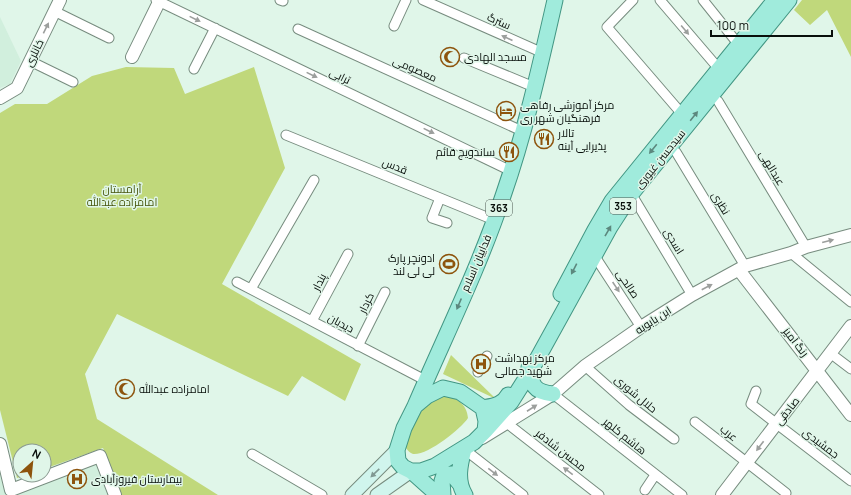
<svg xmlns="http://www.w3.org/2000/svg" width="851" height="495" viewBox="0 0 851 495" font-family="Manrope,Cairo,sans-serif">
	<rect width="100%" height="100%" fill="#e0f6e9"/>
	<path fill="#d1efdd" d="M0 17 21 61 10 84 0 88Z
		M97 462 109 495H0V463L9 494Z"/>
	<path fill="#c0d87b" d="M802 0H851V57L827 10 810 25 794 10Z
		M126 67 174 68 185 94 254 67 285 168 222 284 361 364 345 401 302 376 288 396 117 314 85 374 97 419 218 495H121L103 448 44 469V451H20V475H26L17 478 0 410V113L15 104H47L92 76Z
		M451 355 496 399 443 374Z
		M443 395C456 397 467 404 468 418 461 429 427 456 413 454 410 453 408 451 406 448 407 433 419 410 431 401 434 398 439 397 443 395Z"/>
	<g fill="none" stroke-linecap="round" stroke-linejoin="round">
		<defs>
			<path id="minor" d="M156 0 511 171
				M280 0 283 1
				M423 0 543 53
				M633 0 607 27 682 114
				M660 0 719 69
				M703 0 739 45
				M54 11 109 38
				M394 26 406 0
				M298 29 522 131
				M464 58 534 87
				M30 61 73 82
				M194 69 215 28
				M718 101 806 247
				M286 135 494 220
				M676 152 745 266
				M440 198 432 218 447 223
				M635 200 692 295
				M791 253 851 302
				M594 255 641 327
				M237 282 421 378
				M251 289 314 180
				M312 321 348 254
				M358 346 385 292
				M830 353 851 369
				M585 366 629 405 674 439
				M478 372 487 356
				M756 391 751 404 851 481
				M553 394 682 495
				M695 422 786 493
				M508 424 599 495
				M464 449 523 495
				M252 454 322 495
				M645 490 655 475"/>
			<path id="tertiary" d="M132 57 160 0
				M0 98 17 88 60 0
				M739 270 851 415
				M482 438 553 394 585 366 641 327 692 295 745 266 791 253 806 247 851 235
				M0 444 11 490 100 456 115 495
				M722 495 851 326"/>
			<path id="secondary" d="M352 495 397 450
				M377 495 411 471"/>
			<path id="primary" d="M561 294 595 230 612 201 775 0
				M529 367C532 385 533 392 553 394
				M415 406C445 336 479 268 503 196 525 133 540 66 555 0
				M483 408C493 406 503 405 508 395
				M485 431 511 402 530 372 610 227 632 193 789 0
				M464 449C460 464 456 481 465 495
				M411 471H421L435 466 474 442 485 431 486 421 483 408 460 392 443 388 427 396 415 406 404 428 397 450 398 461 403 467 411 471 438 495
				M443 495 442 481 444 475 452 474 460 484"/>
		</defs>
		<use href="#minor" stroke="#778c7f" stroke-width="11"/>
		<use href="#tertiary" stroke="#778c7f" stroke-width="14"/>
		<use href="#secondary" stroke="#778c7f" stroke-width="15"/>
		<use href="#primary" stroke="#429683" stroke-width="17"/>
		<use href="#minor" stroke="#fff" stroke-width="9"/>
		<use href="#tertiary" stroke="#fff" stroke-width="12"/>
		<use href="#secondary" stroke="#d0f5ed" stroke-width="13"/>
		<use href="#primary" stroke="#a0ebdc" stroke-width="15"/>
	</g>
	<defs><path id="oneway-solid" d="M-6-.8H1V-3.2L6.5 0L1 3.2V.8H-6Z"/></defs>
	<g fill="#9c9f9d">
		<use href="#oneway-solid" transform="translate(195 19) rotate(26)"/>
		<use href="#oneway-solid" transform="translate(46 28) rotate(-64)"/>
		<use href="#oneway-solid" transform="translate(685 30) rotate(50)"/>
		<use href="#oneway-solid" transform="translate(507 38) rotate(-156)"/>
		<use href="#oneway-solid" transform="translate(312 75) rotate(26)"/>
		<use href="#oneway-solid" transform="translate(429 131) rotate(26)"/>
		<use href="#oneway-solid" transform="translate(828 241) rotate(-14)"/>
		<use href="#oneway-solid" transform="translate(616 287) rotate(56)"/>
		<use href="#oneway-solid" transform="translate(707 287) rotate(-28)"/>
		<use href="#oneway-solid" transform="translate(532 408) rotate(-33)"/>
		<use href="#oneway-solid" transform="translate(760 446) rotate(127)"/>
		<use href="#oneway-solid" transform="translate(568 471) rotate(-142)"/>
		<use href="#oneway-solid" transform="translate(493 472) rotate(38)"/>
	</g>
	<g fill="#5c887e">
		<use href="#oneway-solid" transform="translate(694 116) rotate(-51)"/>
		<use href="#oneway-solid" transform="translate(653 149) rotate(129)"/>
		<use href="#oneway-solid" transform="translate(608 231) rotate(-60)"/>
		<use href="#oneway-solid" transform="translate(574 269) rotate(117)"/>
		<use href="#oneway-solid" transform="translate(459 304) rotate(113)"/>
	</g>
	<use fill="#809993" href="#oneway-solid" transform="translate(375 473) rotate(136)"/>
	<defs>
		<symbol id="mosque-ring" viewBox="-11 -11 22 22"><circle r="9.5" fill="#e0f6e9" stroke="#8d540d" stroke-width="1.5"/><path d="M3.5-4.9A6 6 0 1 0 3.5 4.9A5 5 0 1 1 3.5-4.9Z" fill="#8d540d"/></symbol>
		<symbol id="hotel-ring" viewBox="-11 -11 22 22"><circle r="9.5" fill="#e0f6e9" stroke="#8d540d" stroke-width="1.5"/><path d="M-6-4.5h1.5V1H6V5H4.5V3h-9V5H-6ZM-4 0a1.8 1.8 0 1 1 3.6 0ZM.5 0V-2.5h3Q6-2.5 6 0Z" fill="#8d540d"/></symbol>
		<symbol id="restaurant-ring" viewBox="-11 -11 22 22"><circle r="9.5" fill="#e0f6e9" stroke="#8d540d" stroke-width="1.5"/><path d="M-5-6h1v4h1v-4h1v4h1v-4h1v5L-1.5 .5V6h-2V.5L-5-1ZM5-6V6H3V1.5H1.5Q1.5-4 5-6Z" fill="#8d540d"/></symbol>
		<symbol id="stadium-ring" viewBox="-11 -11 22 22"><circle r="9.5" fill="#e0f6e9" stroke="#8d540d" stroke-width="1.5"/><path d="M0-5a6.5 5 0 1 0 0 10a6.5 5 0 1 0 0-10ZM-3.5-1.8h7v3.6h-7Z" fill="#8d540d"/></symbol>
		<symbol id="hospital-ring" viewBox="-11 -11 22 22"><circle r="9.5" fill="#e0f6e9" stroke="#8d540d" stroke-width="1.5"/><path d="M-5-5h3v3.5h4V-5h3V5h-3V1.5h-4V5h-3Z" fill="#8d540d"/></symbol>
	</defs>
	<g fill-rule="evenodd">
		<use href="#mosque-ring" x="439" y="46" width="22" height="22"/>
		<use href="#hotel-ring" x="495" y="100" width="22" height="22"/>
		<use href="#restaurant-ring" x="533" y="128" width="22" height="22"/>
		<use href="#restaurant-ring" x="498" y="141" width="22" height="22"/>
		<use href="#stadium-ring" x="438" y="253" width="22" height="22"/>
		<use href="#hospital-ring" x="470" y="353" width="22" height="22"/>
		<use href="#mosque-ring" x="114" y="378" width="22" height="22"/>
		<use href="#hospital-ring" x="66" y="468" width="22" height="22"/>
	</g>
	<g text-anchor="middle" stroke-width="3" stroke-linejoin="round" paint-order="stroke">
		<g fill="#e0f6e9" stroke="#49544e" stroke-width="1">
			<rect x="610" y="198" width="26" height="16" rx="3"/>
			<rect x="486" y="200" width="26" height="16" rx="3"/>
		</g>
		<g font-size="10" font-weight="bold" fill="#080f0b">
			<text x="623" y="210">353</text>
			<text x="499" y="212">363</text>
		</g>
		<g font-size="11" fill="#080f0b" stroke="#e0f6e9">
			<text transform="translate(499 21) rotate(24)" y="4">سترگ</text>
			<text transform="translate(34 53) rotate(-64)" y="4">خانلری</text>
			<text transform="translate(415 69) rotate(24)" y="4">معصومی</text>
			<text transform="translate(340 76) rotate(26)" y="4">ترابی</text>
			<text transform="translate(660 159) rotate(-51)" y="4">سیدحسن غیوری</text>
			<text transform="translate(395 166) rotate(22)" y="4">قدس</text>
			<text transform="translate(772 168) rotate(59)" y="4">عبدالهی</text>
			<text transform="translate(721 203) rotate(59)" y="4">نظری</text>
			<text transform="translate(674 241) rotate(59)" y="4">اسدی</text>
			<text transform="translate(476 263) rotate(-67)" y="4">فداییان اسلام</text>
			<text transform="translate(319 282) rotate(-63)" y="4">پندار</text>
			<text transform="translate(628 284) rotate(56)" y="4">صالحی</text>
			<text transform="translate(366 303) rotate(-64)" y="4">کردار</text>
			<text transform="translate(653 320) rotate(-33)" y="4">ابن بابویه</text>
			<text transform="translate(341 323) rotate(28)" y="4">دیدبان</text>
			<text transform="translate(796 342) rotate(52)" y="4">رنگ آمیز</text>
			<text transform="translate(636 394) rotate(40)" y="4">حلال شوری</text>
			<text transform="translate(787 411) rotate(-52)" y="4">صادقی</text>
			<text transform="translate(729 433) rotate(39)" y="4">عرب</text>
			<text transform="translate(625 436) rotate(39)" y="4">هاشم کلهر</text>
			<text transform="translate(821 443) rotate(37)" y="4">جمشیدی</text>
			<text transform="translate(561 450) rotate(38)" y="4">محسن شادفر</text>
		</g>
		<g font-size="11" fill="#080f0b" stroke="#e0f6e9" text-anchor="start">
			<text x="464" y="61">مسجد الهادی</text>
			<text x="520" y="109">مرکز آموزشی رفاهی<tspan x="520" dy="13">فرهنگیان شهر ری</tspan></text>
			<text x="558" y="137">تالار<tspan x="558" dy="13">پذیرایی آینه</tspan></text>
			<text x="495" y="156" text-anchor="end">ساندویچ قائم</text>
			<text x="435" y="262" text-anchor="end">ادونچر پارک<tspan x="435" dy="13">لی لی لند</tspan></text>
			<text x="495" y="362">مرکز بهداشت<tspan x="495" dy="13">شهید جمالی</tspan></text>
			<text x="139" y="393">امامزاده عبدالله</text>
			<text x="91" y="483">بیمارستان فیروزآبادی</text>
		</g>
		<g font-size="11" fill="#49570f" stroke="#e0f6e9">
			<text x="122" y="193">آرامستان<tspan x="122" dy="13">امامزاده عبدالله</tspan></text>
		</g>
	</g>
	<g transform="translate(32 463) rotate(27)"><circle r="19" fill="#e0f6e9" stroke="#8a9a90"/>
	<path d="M0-3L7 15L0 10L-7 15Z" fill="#8d540d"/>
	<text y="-6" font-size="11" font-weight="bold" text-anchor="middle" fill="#080f0b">N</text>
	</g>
	<path d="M711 30v6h121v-6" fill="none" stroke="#080f0b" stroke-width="2"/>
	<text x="717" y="30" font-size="12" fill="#080f0b" stroke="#e0f6e9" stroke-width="3" paint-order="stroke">100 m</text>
</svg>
